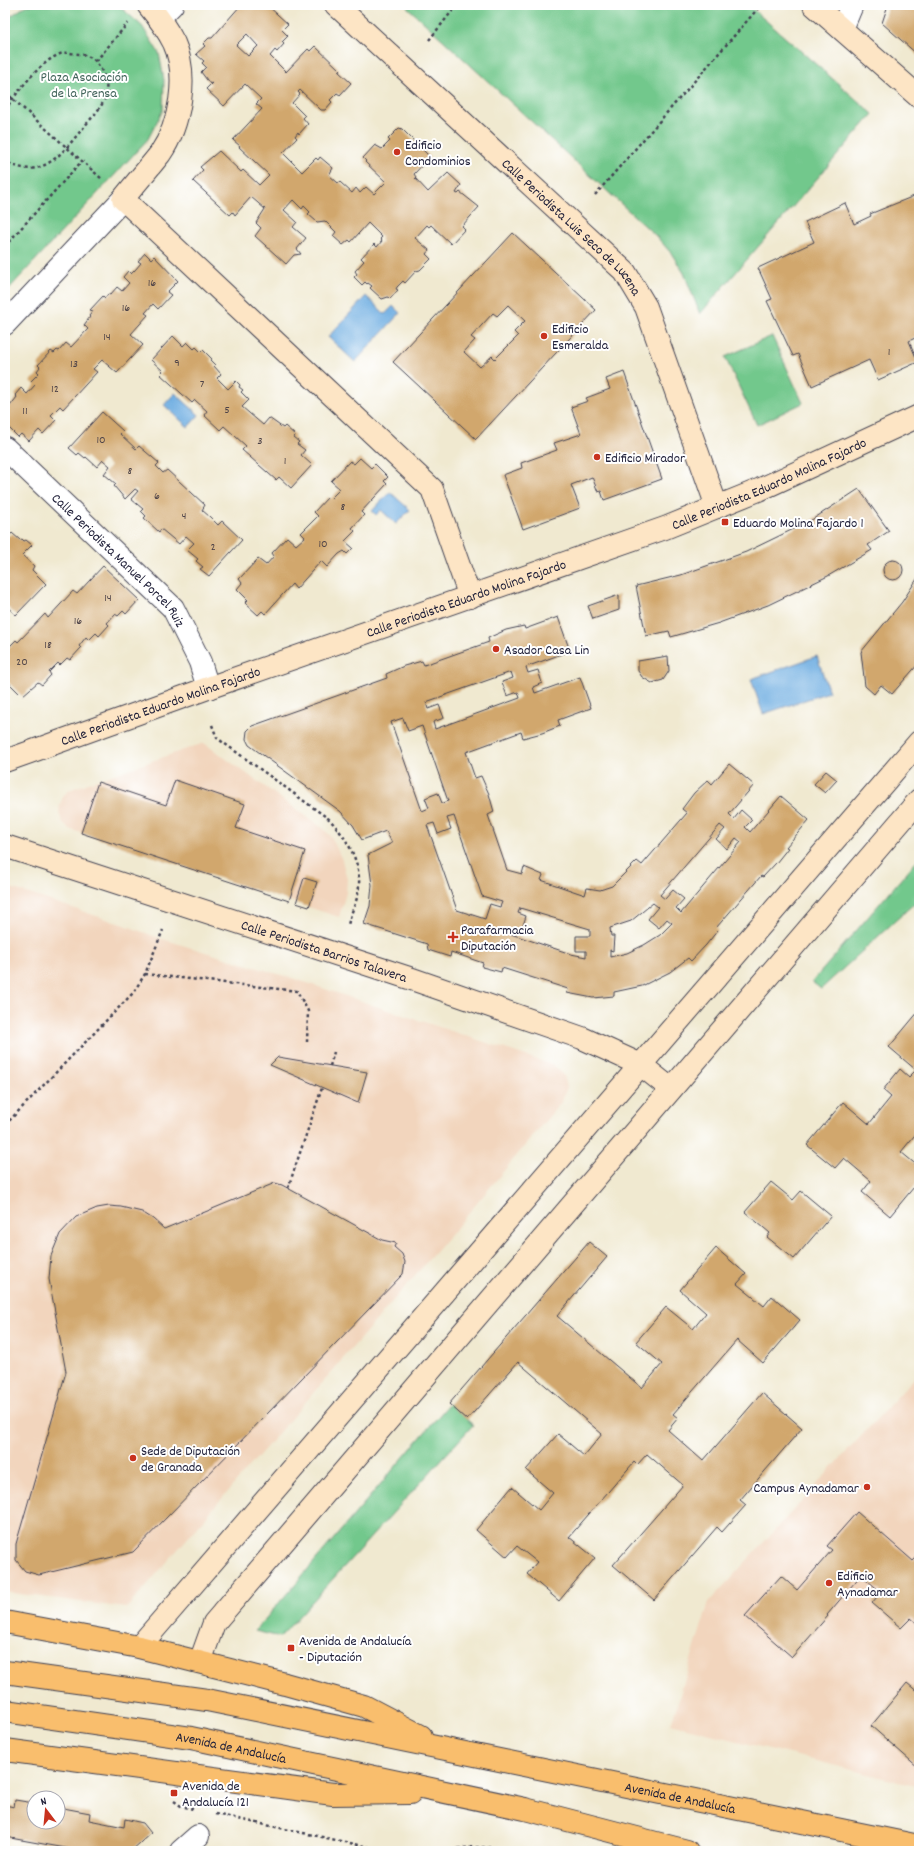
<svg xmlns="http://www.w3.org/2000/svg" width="924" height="1856" viewBox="0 0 924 1856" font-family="Dekko,sans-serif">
	<rect width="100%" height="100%" fill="#fff"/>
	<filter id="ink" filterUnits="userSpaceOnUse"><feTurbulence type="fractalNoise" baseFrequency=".025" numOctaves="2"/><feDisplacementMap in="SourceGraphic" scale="8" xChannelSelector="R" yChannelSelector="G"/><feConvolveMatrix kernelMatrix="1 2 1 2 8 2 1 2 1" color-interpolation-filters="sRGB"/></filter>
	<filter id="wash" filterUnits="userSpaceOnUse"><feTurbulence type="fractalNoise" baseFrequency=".012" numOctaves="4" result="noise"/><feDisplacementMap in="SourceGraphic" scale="16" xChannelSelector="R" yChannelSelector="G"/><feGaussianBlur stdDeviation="0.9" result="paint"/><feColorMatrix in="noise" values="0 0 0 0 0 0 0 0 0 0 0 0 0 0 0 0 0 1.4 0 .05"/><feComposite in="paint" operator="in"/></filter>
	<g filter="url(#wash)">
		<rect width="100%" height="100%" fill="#f0e9d0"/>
		<path fill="#f2d5bd" d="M204 743 324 829 332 838 342 860 347 879 346 893 339 917 69 829 62 822 59 812 60 805 63 796 69 790Z
			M5 886 124 925 159 938 301 981 553 1065 564 1075 567 1087 562 1101 457 1227 127 1608 5 1592Z
			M919 1373V1787L671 1724 709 1602Z"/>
		<path fill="#72c88c" stroke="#4a7564" d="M27 5H118L142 26 159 53 164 80 163 110 148 139 5 293V20Z
			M405 5H748L873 114 700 314 684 273 671 253 656 236Z
			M772 336 803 403 757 425 725 357Z
			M919 858V899L821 989 812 982Z
			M449 1404 473 1425 280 1637 255 1631Z"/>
		<path fill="#6eade1" stroke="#48688e" d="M366 296 385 314 393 306 400 313 355 362 328 337Z
			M175 393 199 415 188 427 164 405Z
			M390 492 410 510 396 524 381 510 376 515 372 511Z
			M817 656 829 692 763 714 751 679Z"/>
		<g id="blocks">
			<path fill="#d1a76d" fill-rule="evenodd" d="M241 5H267L288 24 282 30 288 36 282 42 284 44 277 52 275 50 270 56 286 72 308 49 310 51 315 46 340 70 338 71 351 83 340 95 337 93 330 100 332 102 325 110H321L300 90 298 92 300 94 292 103 305 116 303 118 308 124 299 134 298 132 295 136 297 138 283 153 302 172 316 158 318 160 320 157 333 168 329 175 338 183 340 182 352 193 356 188 360 193 366 187 374 194 386 182 365 162 366 161 363 158 375 145 382 149 390 141 388 139 399 128 402 129 430 157 414 174 416 177 415 178 428 192 448 173 461 185 456 193 458 194 460 192 479 207 462 226 465 229 451 244 431 225 429 227 427 225 415 238 429 250 426 254 431 259 420 270 416 271 405 283 403 281 397 287 396 289 398 290 390 299 388 297 382 299 370 288 372 286 368 283 367 284 365 282 362 285 354 277 357 274 355 271 364 261 361 258 374 244 377 247 382 241 380 239 382 237 368 223 351 242 349 240 343 245 333 236 336 232 325 221 317 222 308 214 310 212 304 206 302 209 293 200 284 210 297 222 293 227 306 238 297 249 301 254 294 255 286 264 255 236 261 228 256 223 265 209 251 197 235 215 233 212 230 215 193 181 203 170 200 167 219 151 241 172 243 170 259 185 269 175 239 147 240 146 233 140 262 109 256 104 261 99 245 84 224 106 206 89 212 83 210 84 201 72 206 67 202 63 204 61 196 54 205 46 203 44 209 38H212ZM247 34 258 46 248 56 236 45Z
				M888 5H919V56L882 23Z
				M919 194V336L909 341 918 362 878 380 869 360 812 386 798 354 793 356 767 301 772 299 758 268 814 242 805 222 845 203 854 224 871 216 870 214Z
				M513 233 596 310 476 439 393 362ZM508 305 525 321 514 332 518 336 495 359 492 356 480 367 464 352 475 340 471 337 493 313 497 316Z
				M145 253 151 259 154 256 178 281 167 292 171 295 158 309 153 304 145 313 148 315 131 334 143 345 117 373 102 360 93 369 97 372 63 409 60 406 51 415 56 420 43 434 39 430 29 441 21 434 18 437 5 424V406L7 403 10 406 17 397 15 395 21 388 27 394 35 385 31 381 39 373 37 371 40 367 38 365 51 351 54 353 57 350 59 351 66 343 71 347 88 329 84 325 90 317 89 316 93 311 90 310 103 296 105 298 108 294 110 295 117 287 122 291 129 283 123 277 128 271 131 274 135 270 141 263 138 261Z
				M173 336 183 346 187 342 194 349 196 347 201 352 203 350 212 359 210 360 215 365 214 366 221 374 217 378 228 389 236 381 240 385 239 387 243 390 241 392 249 400 242 407 263 425 269 418 283 428 285 426 295 435 294 438 299 442 297 444 305 450 301 455 312 465 291 488 279 477 276 480 242 450 246 446 224 426 220 430 204 415 207 411 195 400 192 403 160 374 163 371 151 360Z
				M624 372 662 479 604 500 601 491 598 492 592 477 571 485 580 508 523 529 503 475 522 468 521 463 557 450 554 443 581 434 571 407 588 401 586 398 610 389 606 379Z
				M102 412 123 431 120 434 136 449 139 446 159 463 156 466 163 473 167 470 205 505 202 510 210 517 218 525 222 521 242 540 209 576 200 569 203 567 196 561 198 559 187 550 194 543 186 536 179 544 161 529 159 532 144 518 146 516 141 511 143 509 131 499 138 491 135 489 125 499 114 486 116 484 104 474 110 466 103 460 97 467 86 457 85 458 79 453 77 455 69 448Z
				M360 458 371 468 375 464 388 477 384 481 387 484 361 512 364 515 352 528 355 531 345 541 353 548 347 554 344 551 339 554 327 567 321 561 296 589 292 584 265 614 262 611 258 615 245 603 248 600 237 589 242 583 239 579 258 559 266 565 274 556 272 553 287 537 296 545 305 537 301 533 318 516 314 512 328 497 330 499 340 489 331 481 350 461 354 464Z
				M859 489 889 531 868 545 872 550 828 576 768 605 719 623 671 637 669 631 646 636 636 586 681 575 746 552 810 521Z
				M5 533 9 536 12 533 20 540 22 539 24 541 26 540 32 545 22 555 34 566 32 570 46 584 16 615 5 605Z
				M883 570a10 10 0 1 1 20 0a10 10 0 1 1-20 0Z
				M103 566 139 600 126 614 123 611 118 616 115 614 107 623 109 625 99 636 96 633 89 640 86 637 79 646 81 648 70 660 67 658 60 665 58 663 49 672 51 675 42 685 38 682 22 696 5 679V651L16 640 18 642 45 614 48 618 73 591 77 594Z
				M919 576V663L892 694 881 685 874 694 865 686 861 652 902 602Z
				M619 595V610L593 619 588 606Z
				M558 617 570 651 526 667 528 673 538 670 542 683 533 687 535 693 580 677 591 708 558 720 560 726 542 733 523 738 521 732 466 752 475 778 481 776 489 794 494 812 488 815 507 870 522 874 524 867 543 875 541 880 585 895 587 888 600 890 612 886 637 861 642 865 687 813 682 809 694 793 708 780 712 784 729 764 754 785 729 814 734 819 741 810 752 820 745 827 750 832 781 796 809 820 786 847 788 848 776 863 763 877 761 876 716 928 718 930 706 945 691 961 688 958 670 972 642 986 614 992V996L593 998 567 993 568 989 502 968 501 972 482 967 483 963 451 952 450 957 428 950 427 944 364 924 370 906 372 885 368 855 392 843 386 831 362 840 353 825 340 811 249 745 246 739 247 731 252 726 387 678 386 674 404 666 422 661 424 665 489 642 488 638 506 630 524 626 525 629ZM511 672 513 678 502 682 507 696 518 692 520 698 435 729 433 722 444 718 439 705 428 709 426 702ZM403 718 408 731 422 726 448 801 442 803 438 793 425 798 429 808 422 811 391 722ZM454 816 482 896 502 902 500 907 490 904 485 919 457 910 427 825 434 823 438 834 451 829 447 818ZM720 825 725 829 716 839 727 849 736 838 741 842 681 913 676 908 684 899 673 890 665 899 660 895ZM653 903 658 907 648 919 659 928 667 919 672 923 660 935 644 945 627 953 610 957V950L613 951 614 936H611L610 928 631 921ZM520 908 590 929V936H576V951H586V957L571 954 511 934 513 929 521 932 526 916 518 913Z
				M668 656 669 671 663 680 652 683 642 677 638 671V661Z
				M826 771 837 780 825 793 814 784Z
				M175 780 245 804 236 828 305 851 289 901 81 833 98 782 166 805Z
				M304 878 317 882 309 907 296 903Z
				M919 1011V1130L901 1152 919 1167V1181L890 1216 862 1192 871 1181 844 1158 835 1168 807 1145 843 1102 869 1124 891 1097 883 1090 900 1069 909 1077 916 1070 889 1047Z
				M278 1057 367 1072 358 1103 270 1065Z
				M771 1182 793 1200 801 1191 831 1216 794 1259 767 1237 770 1233 745 1212Z
				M275 1183 282 1185 382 1240 396 1243 394 1247 402 1254 405 1262 403 1274 133 1552 39 1575 25 1571 16 1560V1544L66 1372 49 1279 51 1256 60 1234 76 1217 97 1208 109 1206 121 1207 142 1212 153 1219 164 1229Z
				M589 1242 607 1257 557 1316 642 1388 662 1364 636 1342 666 1307 693 1329 706 1313 680 1290 716 1248 746 1274 737 1284 764 1306 772 1296 800 1320 763 1363 737 1340 673 1414 678 1418 668 1430 703 1461 762 1393 802 1428 740 1500 746 1505 722 1532 717 1527 654 1600 613 1565 683 1485 647 1454 637 1465 634 1462 569 1537 595 1558 559 1601 527 1574 537 1562 517 1546 507 1557 476 1530 512 1487 539 1510 553 1493 526 1470 558 1434 584 1456 602 1434 518 1362 467 1420 449 1404Z
				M857 1512 913 1561 919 1555V1625L911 1618 901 1628 872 1603 881 1592 861 1575 827 1615 828 1616 792 1657 745 1616 781 1576 797 1590 832 1550 827 1546Z
				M907 1683 919 1693V1768L871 1726Z
				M15 1800 34 1803 32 1811H34V1822H58V1807L90 1813 89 1820 124 1827 125 1819 143 1823 151 1833 131 1851H82L5 1837V1805L14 1807Z"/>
		</g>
	</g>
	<g filter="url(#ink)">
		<use href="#blocks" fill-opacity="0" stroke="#414051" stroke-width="1"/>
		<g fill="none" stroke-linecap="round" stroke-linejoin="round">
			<defs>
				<g id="street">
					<path d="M159 18 172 5"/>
					<path d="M842 29 852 5"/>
					<path d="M5 324 123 199"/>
					<path id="s1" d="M5 448 173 608 200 662 208 688"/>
					<path d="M181 1851 198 1836"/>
				</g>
				<g id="secondary">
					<path d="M148 5C158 17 167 29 174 43 189 76 180 125 160 154 148 169 135 184 123 199L432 489 470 597"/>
					<path id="s2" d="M336 5 625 272 646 307 717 507"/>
					<path d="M814 5 919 97"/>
					<path id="s3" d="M5 761 208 688 665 528 761 489 919 416"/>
					<path id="s4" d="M5 846 412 979 582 1038 641 1065 671 1089"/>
					<path d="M139 1647 919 742"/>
					<path d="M200 1662 214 1623 919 800"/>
				</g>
				<g id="primary">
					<path d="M5 1622 139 1647 285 1684 364 1706 421 1736"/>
					<path id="s5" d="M5 1672 207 1700 919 1846"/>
					<path id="s6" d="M5 1711 191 1738 525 1809 687 1851"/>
					<path d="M5 1750 333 1794 410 1793"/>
				</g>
			</defs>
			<use href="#street" stroke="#414051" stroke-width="24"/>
			<use href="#secondary" stroke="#414051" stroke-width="24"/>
			<use href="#primary" stroke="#414051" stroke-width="24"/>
			<path stroke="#414051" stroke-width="2.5" stroke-dasharray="3 3" stroke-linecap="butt" d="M429 40 457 5
				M96 61 128 23
				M5 92 103 180
				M5 110C17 92 42 59 63 53 68 52 74 54 79 54 84 54 94 58 97 63 103 72 108 83 106 94 104 106 91 118 84 127 62 153 42 183 5 161
				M595 195 761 5
				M5 246 82 161
				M212 725 217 738 329 819C349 840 365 868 357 898 354 907 350 916 348 925
				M145 974 297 991 308 1011 307 1042
				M330 1066 334 1052
				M5 1125 133 993 145 974 163 930
				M288 1188 322 1088
				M174 1801 181 1806 193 1809
				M215 1814 387 1851
				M446 1851C471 1845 494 1847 520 1851"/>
			<use href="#street" stroke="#fff" stroke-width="22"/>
			<use href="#secondary" stroke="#fde5c5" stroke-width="22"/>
			<use href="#primary" stroke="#f9be6d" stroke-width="22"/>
		</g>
	</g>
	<g fill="#c8321e" stroke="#fff" stroke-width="1.5">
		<circle cx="397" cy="152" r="4"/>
		<circle cx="544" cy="336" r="4"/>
		<circle cx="597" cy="457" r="4"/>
		<rect x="721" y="518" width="8" height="8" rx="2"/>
		<circle cx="496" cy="649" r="4"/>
		<path d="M451 931h4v4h4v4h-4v4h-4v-4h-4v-4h4z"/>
		<circle cx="133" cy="1458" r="4"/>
		<circle cx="867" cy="1487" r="4"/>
		<circle cx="829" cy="1583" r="4"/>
		<rect x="287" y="1644" width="8" height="8" rx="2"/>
		<rect x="170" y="1789" width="8" height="8" rx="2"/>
	</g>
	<g text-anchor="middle" stroke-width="4" stroke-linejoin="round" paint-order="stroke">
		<g font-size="12" fill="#4e4348">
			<text x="152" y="286">16</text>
			<text x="126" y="311">16</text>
			<text x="107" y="340">14</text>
			<text x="889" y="355">1</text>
			<text x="177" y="366">9</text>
			<text x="74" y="367">13</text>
			<text x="202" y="387">7</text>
			<text x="55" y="392">12</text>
			<text x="227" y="413">5</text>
			<text x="25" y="414">11</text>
			<text x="101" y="443">10</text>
			<text x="260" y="444">3</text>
			<text x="285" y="464">1</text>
			<text x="130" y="474">8</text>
			<text x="157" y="499">6</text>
			<text x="343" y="510">8</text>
			<text x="184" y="519">4</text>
			<text x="323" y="547">10</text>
			<text x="213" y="550">2</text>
			<text x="108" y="601">14</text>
			<text x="78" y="624">16</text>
			<text x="48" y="648">18</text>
			<text x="22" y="665">20</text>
		</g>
		<g font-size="14" fill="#42645b" stroke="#fff">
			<text x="84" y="81">Plaza Asociación<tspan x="84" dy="16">de la Prensa</tspan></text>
		</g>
		<g font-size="14" fill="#22223b" stroke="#fff" text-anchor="start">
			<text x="405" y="149">Edificio<tspan x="405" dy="16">Condominios</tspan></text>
			<text x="552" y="333">Edificio<tspan x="552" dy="16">Esmeralda</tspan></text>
			<text x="605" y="462">Edificio Mirador</text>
			<text x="733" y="527">Eduardo Molina Fajardo 1</text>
			<text x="504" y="654">Asador Casa Lin</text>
			<text x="461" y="934">Parafarmacia<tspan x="461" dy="16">Diputación</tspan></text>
			<text x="141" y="1455">Sede de Diputación<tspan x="141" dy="16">de Granada</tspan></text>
			<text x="859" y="1492" text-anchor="end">Campus Aynadamar</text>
			<text x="837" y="1580">Edificio<tspan x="837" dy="16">Aynadamar</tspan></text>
			<text x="299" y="1645">Avenida de Andalucía<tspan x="299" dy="16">- Diputación</tspan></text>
			<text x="182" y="1790">Avenida de<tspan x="182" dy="16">Andalucía 121</tspan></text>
		</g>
		<g font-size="14" fill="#22223b" stroke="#fff">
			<text dy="5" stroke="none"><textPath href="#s2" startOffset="324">Calle Periodista Luis Seco de Lucena</textPath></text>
			<text dy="5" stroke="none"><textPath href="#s3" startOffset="813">Calle Periodista Eduardo Molina Fajardo</textPath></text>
			<text dy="5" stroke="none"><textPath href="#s1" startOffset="160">Calle Periodista Manuel Porcel Ruiz</textPath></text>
			<text dy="5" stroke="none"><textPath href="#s3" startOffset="489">Calle Periodista Eduardo Molina Fajardo</textPath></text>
			<text dy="5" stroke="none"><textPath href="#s3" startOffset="165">Calle Periodista Eduardo Molina Fajardo</textPath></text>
			<text dy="5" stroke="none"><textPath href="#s4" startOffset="336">Calle Periodista Barrios Talavera</textPath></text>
			<text dy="5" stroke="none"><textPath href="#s6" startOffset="229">Avenida de Andalucía</textPath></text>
			<text dy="5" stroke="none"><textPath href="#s5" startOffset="687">Avenida de Andalucía</textPath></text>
		</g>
	</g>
	<rect width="924" height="1856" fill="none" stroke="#fff" stroke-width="20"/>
	<g transform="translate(46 1810) rotate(344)"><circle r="19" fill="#ffffff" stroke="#a7a7b1"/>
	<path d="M0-3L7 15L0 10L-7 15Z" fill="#c8321e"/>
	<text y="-6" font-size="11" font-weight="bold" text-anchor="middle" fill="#22223b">N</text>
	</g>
</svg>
